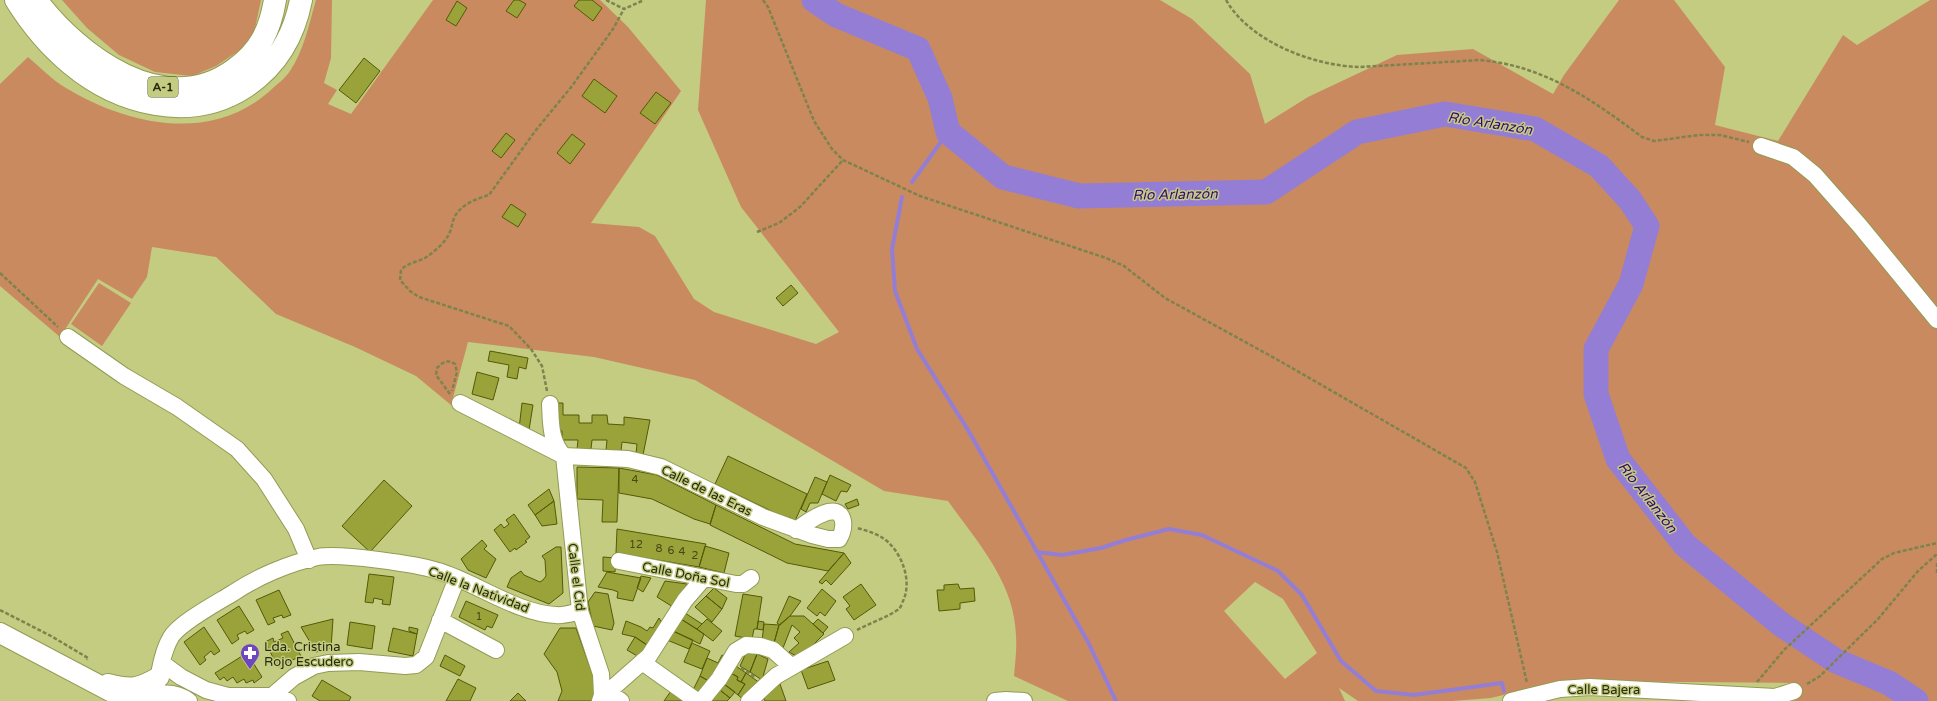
<svg xmlns="http://www.w3.org/2000/svg" width="1937" height="701" viewBox="0 0 1937 701" font-family="'Varela Round',sans-serif">
	<rect width="100%" height="100%" fill="#c4cc82"/>
	<path fill="#ca8a5f" fill-rule="evenodd" d="M62 0H261L254 33 240 50 216 66 192 76 155 72 119 55 87 28Z
		M316 0H332L331 58 324 83 337 90 328 104 351 114 433 0H600L628 27 681 91 591 223 639 227 655 236 694 299 714 312 816 344 839 332 741 207 698 110 706 0H1160L1192 19 1250 74 1265 124 1308 97 1397 55 1473 49 1553 94 1564 75 1619 0H1674L1725 67 1715 125 1778 141 1843 35 1857 45 1930 0H1937V701H1794L1797 683 1560 681 1491 698 1452 701H1358L1339 688 1345 701H1068L1014 676C1015 663 1017 650 1016 636 1015 583 978 543 948 501L884 491 695 380 594 357 468 342 451 405 416 376 355 347 276 314 216 257 152 247 147 277 132 299 98 279 60 337 0 286V84L28 57C40 67 52 80 66 88 129 126 214 144 273 88 279 83 286 77 290 71 304 50 309 24 316 0ZM1255 582 1283 599 1317 653 1285 679 1224 611Z
		M99 283 131 303 102 346 71 324Z"/>
	<g fill="none" stroke-linecap="round" stroke-linejoin="round">
		<path stroke="#947ed5" stroke-width="4" d="M912 182 948 132
			M902 197 892 249 895 291 917 349 968 430 1088 642 1116 701
			M1037 552 1062 555 1101 548 1126 540 1169 529 1202 535 1278 571 1302 595 1341 661 1376 691 1414 695 1502 683 1504 691"/>
		<path stroke="#947ed5" stroke-width="25" d="M814 0 836 15 918 49 940 98 948 132 1003 177 1079 196 1266 192 1357 132 1445 114 1535 129 1599 166 1630 200 1647 226 1631 284 1596 349V394L1618 459 1685 545 1782 625 1836 661 1889 683 1916 701"/>
	</g>
	<path fill="#9aa33a" stroke="#535906" d="M514 0H519L526 4 517 18 506 11Z
		M579 0H592L602 8 593 21 574 6Z
		M457 1 467 8 456 26 446 20Z
		M364 58 380 71 356 103 339 90Z
		M594 79 617 96 605 113 582 96Z
		M656 92 671 103 655 124 640 113Z
		M506 133 515 140 501 158 492 151Z
		M572 134 585 144 570 164 557 153Z
		M511 204 526 214 518 227 502 217Z
		M791 285 798 293 783 306 776 298Z
		M490 351 528 358 526 369 519 367 517 379 507 377 509 365 488 361Z
		M477 372 499 378 493 400 472 394Z
		M522 403 533 405 529 430 519 429Z
		M555 403H563V415H579V423H592V415H607L608 424 624 425V417L650 420 643 455 636 454 637 444 622 442 621 451 606 450 607 440H592L591 449H577L578 440H562V431L557 430Z
		M728 456 807 494 795 521 789 517 788 519 715 484Z
		M577 467 619 468 617 522H602L603 500 577 499Z
		M619 468 657 475 716 505 710 524 694 519 652 499 619 493Z
		M830 475 851 485 847 492 841 491 836 501 822 494Z
		M815 477 827 482 818 503H810L806 512 801 509Z
		M384 480 412 506 370 552 342 526Z
		M549 489 554 501 535 515 528 505Z
		M857 499 859 505 848 509 845 504Z
		M554 501 557 524 542 526 535 515Z
		M716 505 795 544 844 553 828 571 787 563 710 525Z
		M514 514 530 537 525 541 527 542 516 550 515 548 510 552 494 530 501 524 504 528 509 524 506 520Z
		M617 529 706 544 699 567 616 553Z
		M482 540 487 546 484 549 496 559 486 578 468 570 461 559Z
		M705 546 729 553 724 573 699 567Z
		M556 547H561L563 593 549 604 507 587 511 578 521 571 524 575 540 582 543 580 546 576 545 560 542 556Z
		M844 553 851 563 831 585 826 580 822 584 819 582Z
		M603 557 616 558 615 572 603 571Z
		M607 572 641 578 633 601 617 598 618 592 613 590 598 587Z
		M369 574 394 577 390 605 382 604 383 600 374 598 373 603 365 602Z
		M641 576 651 578 643 592 637 588Z
		M665 581 687 584 673 607 657 597Z
		M861 584 876 605 854 620 846 609 850 606 843 597Z
		M958 584 960 589 974 588 975 601 960 603V609L939 611 937 590H944V585Z
		M714 588 727 598 722 609 706 596Z
		M822 589 836 601 825 616 820 612 817 616 807 608Z
		M279 590 291 615 283 618 282 615 273 618 275 622 268 625 256 600Z
		M595 592 608 594 614 623 612 630 593 626 588 602Z
		M743 594 762 597 757 629H754L752 639 735 636Z
		M706 596 722 609 712 622 695 607Z
		M789 596 801 601 790 616 780 625 777 623Z
		M466 601 498 615 492 628 487 626 485 630 459 617Z
		M239 606 254 630 247 634 245 631 237 635 239 639 232 644 217 620Z
		M685 613 702 624 697 629 681 619Z
		M790 616H804L824 634 800 658 789 652 799 643 794 638 800 632 792 625 783 648 774 643 779 625Z
		M659 618 662 623 647 645 635 637 622 634 626 621 641 627 647 631 650 627 653 628Z
		M333 619 331 648 316 652 301 627Z
		M681 619 704 634 700 644 673 631Z
		M707 619 722 631 713 641 697 629Z
		M818 619 828 627 823 633 813 624Z
		M758 621 764 622 763 630 757 629Z
		M350 622 375 626 372 649 347 645Z
		M764 624 779 625 774 643 762 641Z
		M204 627 220 651 214 655 211 651 204 657 206 660 200 665 184 642Z
		M409 627 418 629 417 634 409 631Z
		M393 628 417 634 413 656 388 651Z
		M560 628H576L596 684 592 701H558L562 691 557 672 544 654Z
		M288 631 301 656 278 667 265 642 273 638 274 642 283 638 281 634Z
		M673 631 693 640 689 649 667 640Z
		M635 637 647 645 639 657 627 650Z
		M692 643 710 651 702 669 684 662Z
		M747 651 757 654 750 672 740 666Z
		M247 653 262 677 254 683 253 680 246 683 244 679 237 683 233 677 227 681 224 677 220 680 215 673Z
		M757 654 768 659 762 680 750 672Z
		M445 655 465 666 460 676 440 666Z
		M722 655 728 658 712 683 700 676 707 658 718 663Z
		M828 661 835 680 808 689 801 670Z
		M733 664 746 673 741 682 737 680 738 677 727 671Z
		M727 671 738 677 737 680 745 684 738 695 720 681Z
		M746 673 760 683 745 701 738 695 745 684 741 682Z
		M700 676 712 683 703 697 693 690Z
		M458 679 476 688 470 701H446Z
		M322 680 351 697 349 701H320L312 696Z
		M720 681 735 692 730 698 716 687Z
		M780 684 786 701H765L762 694Z
		M716 687 730 698 727 701H705Z
		M671 691 686 701H664Z
		M518 693 526 701H510Z"/>
	<g fill="none" stroke-linecap="round" stroke-linejoin="round">
		<defs>
			<path id="minor" d="M1761 146 1793 157 1815 175 1860 226 1937 320
				M68 337 124 376 177 407 237 449 264 479 296 529 309 560
				M460 403 564 456 628 459 661 467 763 517 812 535 828 539H839C842 534 844 527 843 521 838 498 806 523 796 530
				M550 404C551 424 550 441 564 456
				M564 456 580 611 601 674 602 695 600 701
				M619 561 736 584H743L751 578
				M440 620 496 650
				M642 662 697 701
				M162 663 181 677 206 690 228 696H272L288 701
				M608 692 621 701
				M155 694C159 677 161 655 170 639 177 624 217 603 233 593 257 577 289 563 318 557 340 553 417 564 438 571 475 582 518 614 556 615 564 616 572 613 580 611
				M602 695 608 692 649 656 685 600 704 578
				M272 696 294 677 314 666 328 663 359 662 405 666 416 665 426 657 457 578
				M143 701C157 691 175 691 189 701
				M701 701 719 679 736 651 746 645 760 646 773 650 792 667
				M749 701 776 676 845 636
				M995 701 1006 700 1024 701
				M1511 701 1560 689 1590 687 1775 697 1794 691"/>
			<path id="major" d="M0 633 129 701
				M108 684C132 690 138 689 159 677"/>
			<path id="highway" d="M16 0C31 24 49 46 71 64 119 104 190 123 245 87 277 66 294 36 301 0
				M36 0C79 57 165 121 235 69 260 51 270 30 275 0"/>
		</defs>
		<use href="#minor" stroke="#949b53" stroke-width="18"/>
		<use href="#major" stroke="#949b53" stroke-width="22"/>
		<use href="#highway" stroke="#949b53" stroke-width="24"/>
		<path stroke="#7d834d" stroke-width="2.5" stroke-dasharray="4 2" stroke-linecap="butt" d="M606 0 624 9 644 0
			M763 0 768 7 814 121 832 149 843 160 920 196 1106 258 1124 266 1165 298 1278 360 1466 468 1475 482 1497 552 1527 683
			M1226 0C1250 42 1314 66 1360 67L1480 60C1545 66 1591 99 1642 137L1654 141 1699 135H1720L1749 142
			M757 232 779 223 800 207 843 160
			M0 273 58 327
			M547 391 542 366 531 349 509 326 419 297 410 291 400 280 401 270C408 262 420 262 428 256 435 251 444 243 448 236 451 231 452 224 454 218 461 204 476 199 489 195L536 130 572 86 613 29 624 9
			M450 394 436 375 437 368C443 362 447 359 455 364L457 372 452 391
			M1937 563V574
			M0 610 51 636 88 658 87 660
			M857 630C868 624 890 616 899 609 901 607 902 603 903 601 912 582 903 556 888 542 879 534 868 531 857 528
			M741 668 755 677
			M1757 682 1784 650 1882 559 1894 553 1937 543
			M1807 684 1820 676 1878 619 1918 571 1937 554"/>
		<use href="#minor" stroke="#fff" stroke-width="16"/>
		<use href="#major" stroke="#fff" stroke-width="20"/>
		<use href="#highway" stroke="#fff" stroke-width="22"/>
	</g>
	<defs>
		<symbol id="pharmacy-pin" viewBox="-11 -11 22 30"><path d="M0 17L-7.5 6A9.5 9.5 0 1 1 7.5 6Z" fill="#6e47c0" stroke="#c4cc82"/><path d="M-2-6h4v4h4v4h-4v4h-4v-4h-4v-4h4Z" fill="#fff"/></symbol>
	</defs>
	<g fill-rule="evenodd">
		<use href="#pharmacy-pin" x="239" y="642" width="22" height="30"/>
	</g>
	<g text-anchor="middle" stroke-width="3" stroke-linejoin="round" paint-order="stroke">
		<g font-size="11" fill="#444817">
			<text x="635" y="483">4</text>
			<text x="636" y="548">12</text>
			<text x="659" y="552">8</text>
			<text x="671" y="554">6</text>
			<text x="682" y="555">4</text>
			<text x="695" y="559">2</text>
			<text x="479" y="620">1</text>
		</g>
		<rect fill="#c4cc82" stroke="#565b2f" stroke-width="1" x="148" y="77" width="30" height="20" rx="3"/>
		<g font-size="12" font-weight="bold" fill="#272a0b">
			<text x="163" y="91">A-1</text>
		</g>
		<g font-size="13" fill="#272a0b" stroke="#c4cc82">
			<text transform="translate(707 490) rotate(26)" y="5">Calle de las Eras</text>
			<text transform="translate(686 574) rotate(11)" y="5">Calle Doña Sol</text>
			<text transform="translate(577 577) rotate(83)" y="5">Calle el Cid</text>
			<text transform="translate(479 589) rotate(21)" y="5">Calle la Natividad</text>
			<text x="1604" y="694">Calle Bajera</text>
		</g>
		<g font-size="13" fill="#272a0b" stroke="#c4cc82" text-anchor="start">
			<text x="264" y="651">Lda. Cristina<tspan x="264" dy="15">Rojo Escudero</tspan></text>
		</g>
		<g font-size="14" font-style="italic" fill="#370773" stroke="#c4cc82">
			<text transform="translate(1490 123) rotate(9)" y="5">Río Arlanzón</text>
			<text transform="translate(1175 194) rotate(-1)" y="5">Río Arlanzón</text>
			<text transform="translate(1648 497) rotate(52)" y="5">Río Arlanzón</text>
		</g>
	</g>
</svg>
